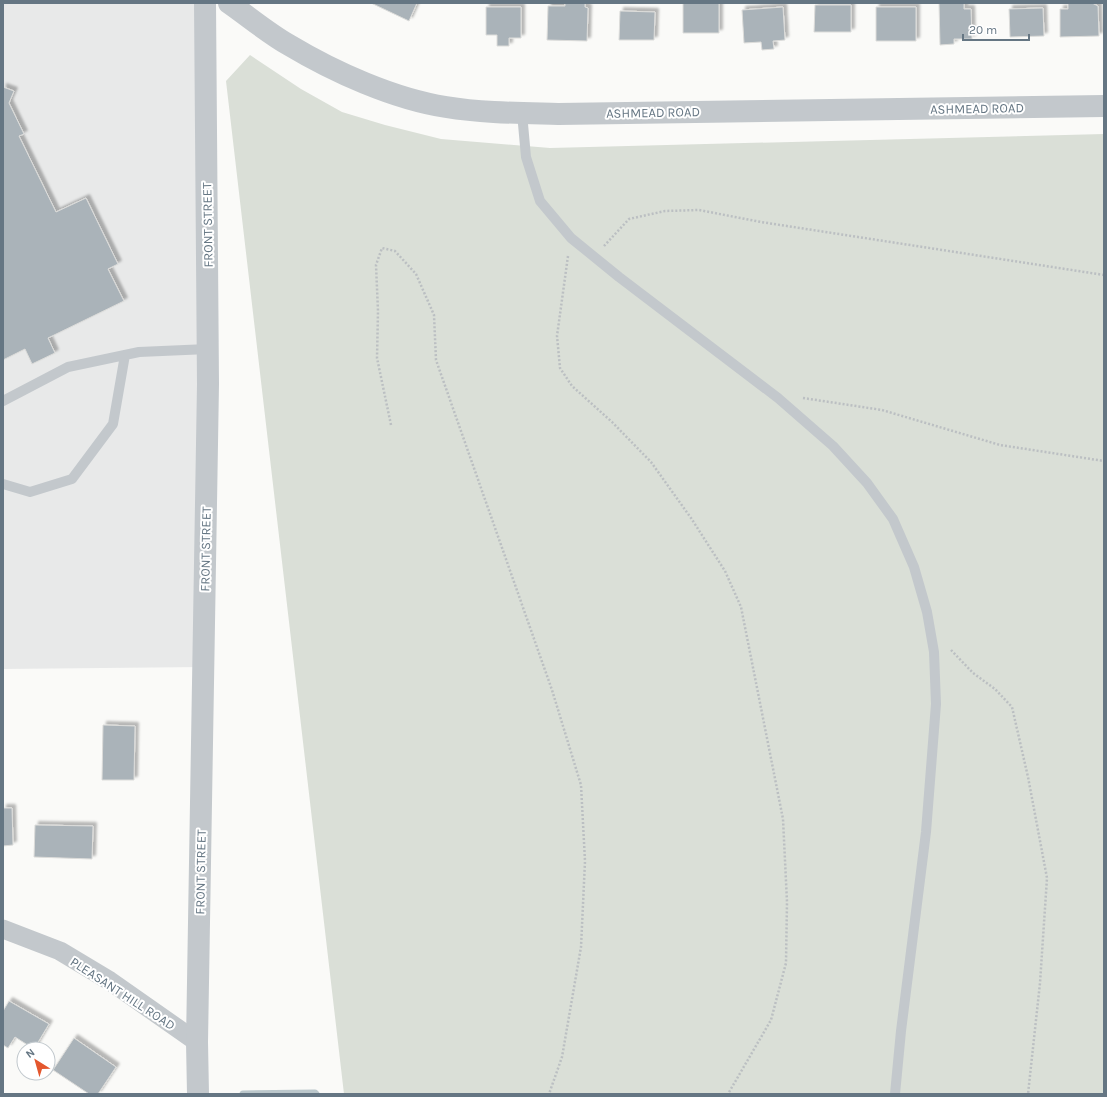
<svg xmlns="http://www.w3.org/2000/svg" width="1107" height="1097" viewBox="0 0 1107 1097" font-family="Karla,sans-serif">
	<defs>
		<filter id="shadow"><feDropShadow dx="3.5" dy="-3.5" stdDeviation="1" flood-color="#0004"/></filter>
	</defs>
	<rect width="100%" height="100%" fill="#fafaf8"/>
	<path fill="#e8e9e9" d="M3 3H205L203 667 3 669Z"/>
	<path fill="#dadfd7" d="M250 55 301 89 342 112 385 125 441 139 550 148 1104 134V1094H344L226 81Z"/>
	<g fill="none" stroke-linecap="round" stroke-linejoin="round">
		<path stroke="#bbc7cb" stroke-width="7" d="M243 1094 315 1093 316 1094"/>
	</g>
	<path fill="#aab3b9" stroke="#dcdcda" filter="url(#shadow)" d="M371 3H417L409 21Z
		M565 3H585V7L588 8 587 41 547 40 548 6H565Z
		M683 3H719V33H683Z
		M939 3H964V9H971L972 39H954V44L940 45Z
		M1068 3H1092L1098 6 1099 36 1060 37V9H1068Z
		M815 5H851V32H814Z
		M486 7H521V38H509V46H497V35H486Z
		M783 7 785 40 773 41 774 49 762 50 761 42 744 43 742 10Z
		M876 7H916V41H876Z
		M1043 8 1044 36 1010 37 1009 9Z
		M620 11 655 12 654 40H619Z
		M3 87 14 91 9 103 24 134 19 136 56 212 86 198 118 264 108 269 124 301 48 338 55 353 32 364 25 349 3 360Z
		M103 725 135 726 134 780H102Z
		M3 808H12L13 845 3 846Z
		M35 825 93 826 92 859 34 857Z
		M9 1001 49 1024 34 1049 15 1037 8 1048 3 1045V1011Z
		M74 1038 116 1067 98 1094H89L53 1070Z"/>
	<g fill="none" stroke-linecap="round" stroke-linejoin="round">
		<path stroke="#bbbfc2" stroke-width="2.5" stroke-dasharray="2 2" stroke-linecap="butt" d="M604 246 629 219 665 211 699 210 761 222 1104 275
			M568 256 557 336 560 368 572 386 612 422 651 462 691 518 725 571 741 607 783 819 787 902 786 963 771 1020 728 1094
			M803 398 882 410 1000 445 1104 461
			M391 425 377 358 378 311 376 265 382 248 395 251 416 274 434 315 436 360 552 690 581 785 585 861 581 947 562 1057 549 1094
			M951 650 973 673 995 689 1012 707 1028 777 1047 878 1040 983 1028 1094"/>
		<path stroke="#c3c8cc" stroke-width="10" d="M522 113 526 157 540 201 571 238 619 277 778 398 833 446 867 483 893 519 914 567 927 612 934 652 936 704 926 832 901 1031 895 1094
			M3 401 68 367 139 352 208 349
			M3 484 30 492 72 479 113 424 125 355"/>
		<path stroke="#c3c8cc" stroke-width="19" d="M3 929 60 951 110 981 197 1042"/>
		<path stroke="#c3c8cc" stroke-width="22" d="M229 3C249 17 268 33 289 45 334 72 394 99 446 107 483 113 521 113 558 114L1104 106
			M198 1094 197 1042 208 384 205 3"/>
	</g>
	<g text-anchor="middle" stroke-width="4" stroke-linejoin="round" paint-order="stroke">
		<g font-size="13" fill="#657683" stroke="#fff">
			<text transform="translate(977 108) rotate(-1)" y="5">ASHMEAD ROAD</text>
			<text transform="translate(653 112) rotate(-1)" y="5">ASHMEAD ROAD</text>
			<text transform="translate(207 225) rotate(-91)" y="5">FRONT STREET</text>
			<text transform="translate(205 549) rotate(-89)" y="5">FRONT STREET</text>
			<text transform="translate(200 872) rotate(-89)" y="5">FRONT STREET</text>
			<text transform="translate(123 993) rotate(33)" y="5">PLEASANT HILL ROAD</text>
		</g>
	</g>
	<rect width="1107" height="1097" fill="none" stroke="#657683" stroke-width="8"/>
	<g transform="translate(36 1061) rotate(323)"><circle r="19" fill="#ffffff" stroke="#c1c8cd"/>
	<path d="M0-3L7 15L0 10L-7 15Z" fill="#e4572e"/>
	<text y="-6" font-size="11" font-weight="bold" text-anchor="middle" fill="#657683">N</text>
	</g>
	<path d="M963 34v6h66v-6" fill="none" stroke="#657683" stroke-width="2"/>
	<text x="969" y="34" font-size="12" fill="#657683" stroke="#ffffff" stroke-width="3" paint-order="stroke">20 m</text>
</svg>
